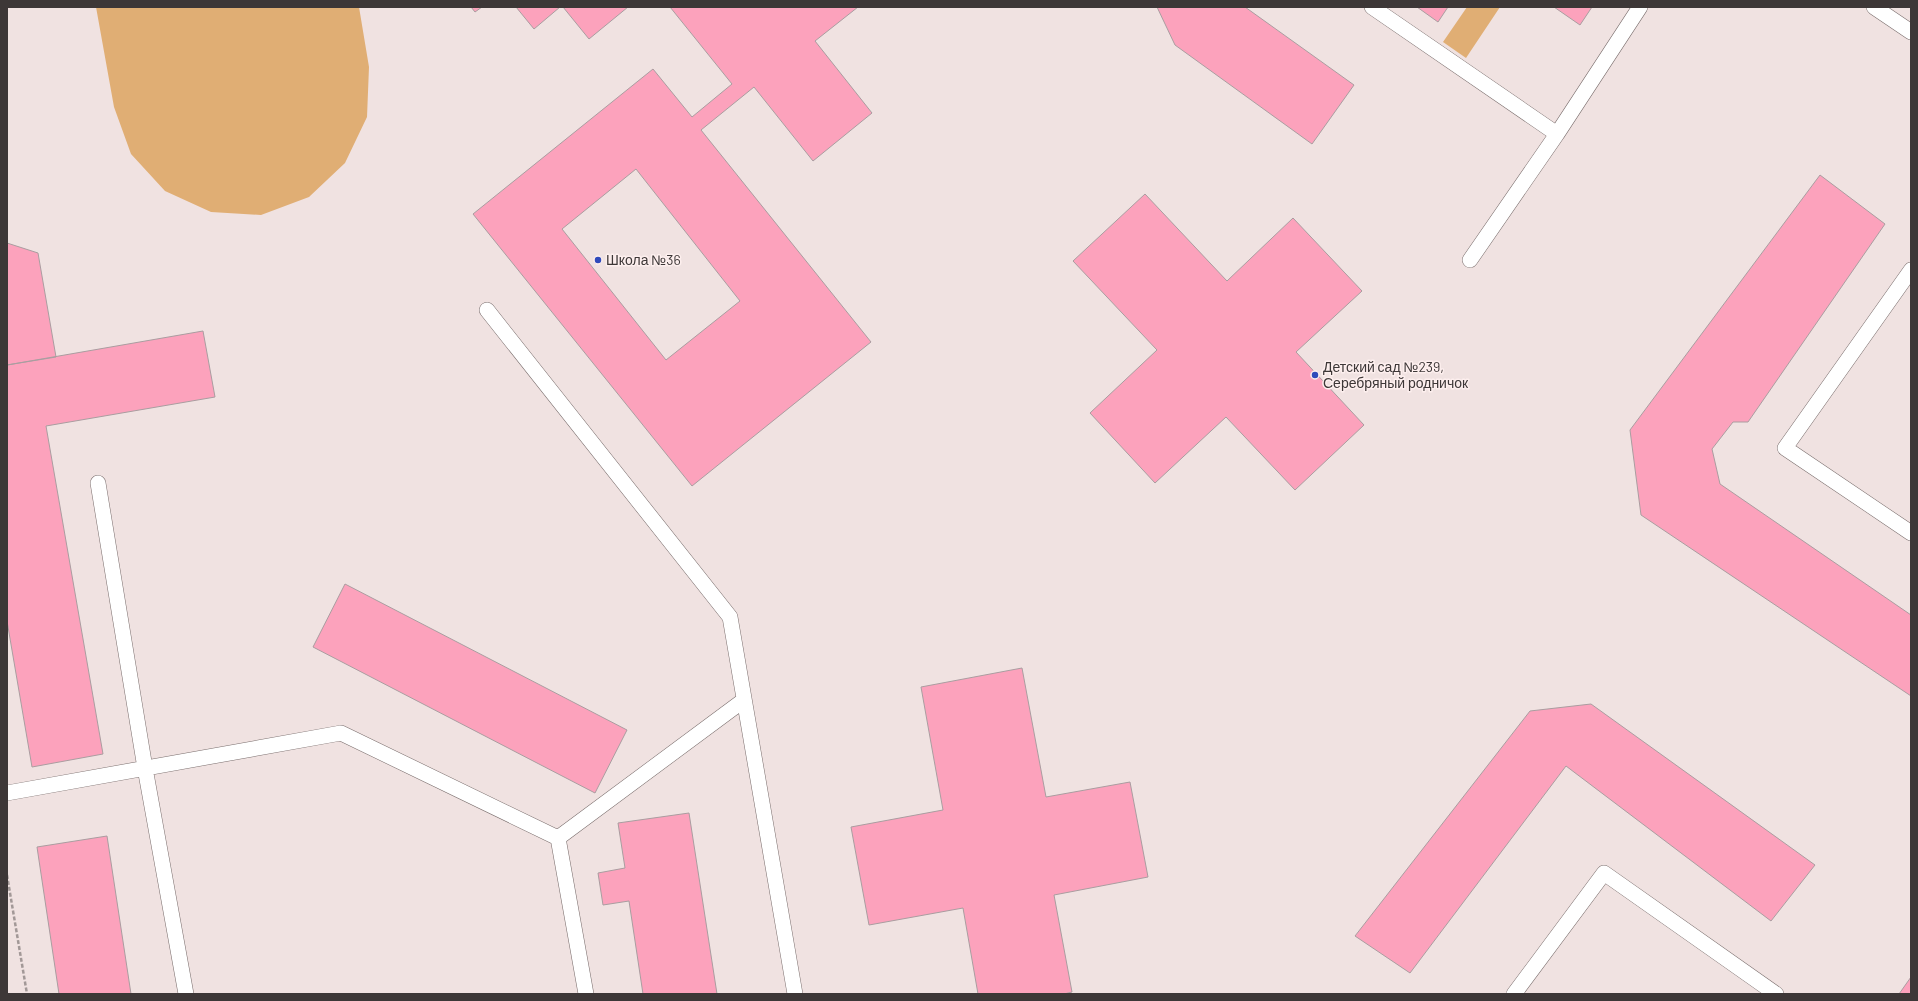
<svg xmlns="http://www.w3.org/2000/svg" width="1918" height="1001" viewBox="0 0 1918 1001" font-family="Barlow,sans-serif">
	<rect width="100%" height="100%" fill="#f0e2e1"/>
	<path fill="#e0ae74" d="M96 7H359L369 67 367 117 345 163 309 197 261 215 211 212 165 191 131 154 114 107Z
		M1467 7H1500L1466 58 1443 42Z"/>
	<path fill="#fca2bc" stroke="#aa9da0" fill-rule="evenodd" d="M471 7H482L475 12Z
		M516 7H560L534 29Z
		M563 7H628L589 39Z
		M670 7H858L815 41 872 113 813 161 754 87 701 130 871 342 692 486 473 214 653 69 692 117 732 84ZM636 169 740 301 666 360 562 229Z
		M1157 7H1245L1354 85 1312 144 1175 45Z
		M1417 7H1448L1438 22Z
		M1554 7H1592L1580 25Z
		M1820 175 1885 224 1748 422H1733L1712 449 1720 484 1911 615V696L1641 515 1630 430Z
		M1145 194 1227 281 1293 218 1362 291 1296 352 1364 425 1295 490 1226 417 1155 483 1090 413 1157 350 1073 261Z
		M7 243 38 253 56 357 7 365Z
		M203 331 215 397 46 426 103 754 32 767 7 621V365Z
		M345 584 627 730 595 793 313 647Z
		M1022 668 1046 797 1130 782 1148 877 1054 895 1072 992 1064 994H978L963 908 869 925 851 827 943 810 921 687Z
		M1591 704 1815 865 1771 921 1566 766 1410 973 1355 936 1530 711Z
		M689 813 717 994H643L629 901 603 905 598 873 625 868 618 823Z
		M107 836 131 994H59L37 847Z
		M1911 977V994H1899Z"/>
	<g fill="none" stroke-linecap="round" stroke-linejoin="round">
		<defs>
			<path id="lane" d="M1372 7 1557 134 1640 7
				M1874 7 1911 32
				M1470 260 1557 134
				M1911 270 1785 448 1911 533
				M487 310 730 617 795 994
				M98 483 145 768 186 994
				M7 793 341 733 558 838 744 700
				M558 838 586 994
				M1514 994 1604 873 1776 994"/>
		</defs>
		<use href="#lane" stroke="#796d6c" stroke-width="16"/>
		<path stroke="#a29897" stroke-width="2.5" stroke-dasharray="4 2" stroke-linecap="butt" d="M7 875 27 994"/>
		<use href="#lane" stroke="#fff" stroke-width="15"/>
	</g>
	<g fill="#304abb" stroke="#fdefee" stroke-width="1.5">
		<circle cx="598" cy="260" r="4"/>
		<circle cx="1315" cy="375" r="4"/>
	</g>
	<g text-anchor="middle" stroke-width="3" stroke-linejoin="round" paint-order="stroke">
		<g font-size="14" fill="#3d3737" stroke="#fdefee" text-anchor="start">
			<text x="606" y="265">Школа №36</text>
			<text x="1323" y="372">Детский сад №239,<tspan x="1323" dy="16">Серебряный родничок</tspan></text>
		</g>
	</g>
	<rect width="1918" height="1001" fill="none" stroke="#3d3737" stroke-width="16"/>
</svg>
